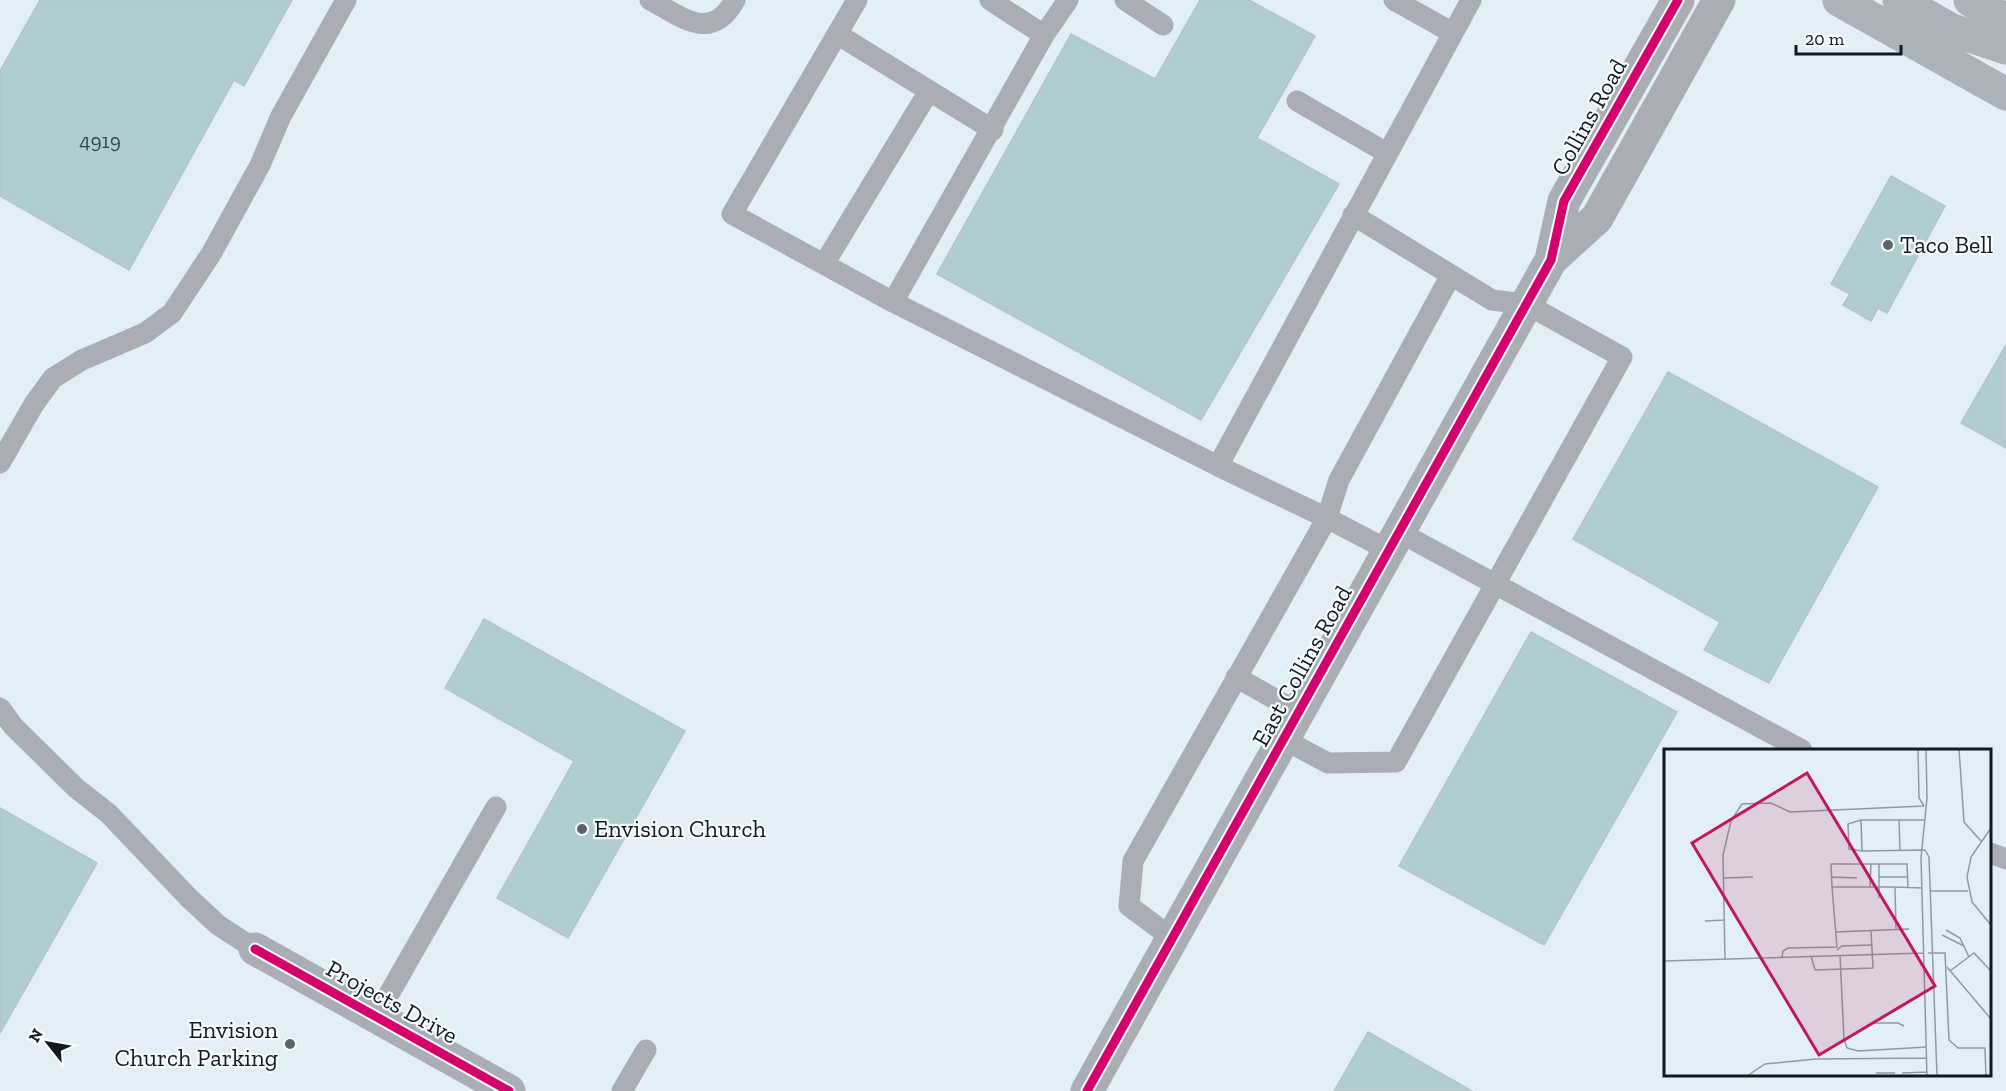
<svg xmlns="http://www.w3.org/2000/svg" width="2006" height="1091" viewBox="0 0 2006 1091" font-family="'Zilla Slab',serif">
	<rect width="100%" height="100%" fill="#e3eff6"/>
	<path fill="#b0cdd1" stroke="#b7c3c6" stroke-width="1.5" d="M40 0H292L244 86 234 80 129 270 0 196V71Z
		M1200 0H1249L1315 36 1257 138 1339 184 1201 420 937 274 1071 34 1155 79Z
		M1891 176 1945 206 1887 313 1878 308 1871 321 1843 305 1850 294 1831 284Z
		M2006 345V448L1961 423Z
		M1668 372 1878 487 1769 683 1704 650 1720 622 1573 539Z
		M484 619 685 731 568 938 497 898 574 761 445 688Z
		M1531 632 1677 712 1544 945 1399 866Z
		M0 808 97 863 0 1033Z
		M1368 1032 1472 1091H1334Z"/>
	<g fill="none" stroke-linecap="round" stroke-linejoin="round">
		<path stroke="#aaaeb4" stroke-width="21" d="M650 0C681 16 711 44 735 0
			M857 0 732 214 893 302
			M990 0 1044 35
			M1068 0 1044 35 893 302 1218 466 1327 518 1133 861 1129 906 1172 938
			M1125 0 1163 25
			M1394 0 1453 33
			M837 34 993 130
			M1297 101 1387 153
			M824 264 929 91
			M0 463 34 404 53 378 82 360 145 333 172 313 211 254 260 165 281 116 346 0
			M1218 466 1471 0
			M1399 532 1802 750
			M1388 550 1327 518 1339 480 1451 275
			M1236 677 1298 712
			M0 708 13 726 76 788 109 814 189 898 218 925 255 949
			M1283 739 1328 763 1396 762 1622 357 1526 304 1492 300 1353 215
			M1990 853 2006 859
			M377 1015 496 807
			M622 1091 646 1050"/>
		<path stroke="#aaaeb4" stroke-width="33" d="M255 949 509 1091"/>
		<path stroke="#aaaeb4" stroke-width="33" d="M1551 260 1597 218 1719 0
			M1087 1091 1551 260 1564 201 1678 0"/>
		<path stroke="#abb3b8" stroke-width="33" d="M1839 0 2006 94
			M1899 0 1952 30 2006 48
			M1970 0 2006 20"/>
		<defs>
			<path id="cycleway" d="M255 949 509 1091
				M1087 1091 1551 260 1564 201 1678 0"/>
		</defs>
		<use href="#cycleway" stroke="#f6fcff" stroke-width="13"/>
		<use href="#cycleway" stroke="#d6006c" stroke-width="9"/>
	</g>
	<g fill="#5a656a" stroke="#f6fcff" stroke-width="2">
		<circle cx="1888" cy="245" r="6"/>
		<circle cx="582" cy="829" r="6"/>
		<circle cx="290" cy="1044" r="6"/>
	</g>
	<g text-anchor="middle" stroke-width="4.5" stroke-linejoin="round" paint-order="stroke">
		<g font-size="21" fill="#38474c">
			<text x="100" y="148">4919</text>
		</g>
		<g font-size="24" fill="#101a1f" stroke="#f6fcff">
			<text transform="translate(1589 117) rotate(-61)" y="8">Collins Road</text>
			<text transform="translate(1302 666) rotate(-61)" y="8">East Collins Road</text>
			<text transform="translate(392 1002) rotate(29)" y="8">Projects Drive</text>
		</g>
		<g font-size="24" fill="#101a1f" stroke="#f6fcff" text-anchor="start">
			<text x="1900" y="253">Taco Bell</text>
			<text x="594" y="837">Envision Church</text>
			<text x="278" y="1038" text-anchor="end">Envision<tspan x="278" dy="28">Church Parking</tspan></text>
		</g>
	</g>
	<g transform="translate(1664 749)">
		<rect width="327" height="327" fill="#e3eff6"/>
		<path fill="none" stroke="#8f9aa0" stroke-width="1.5" d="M254 0 255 49 260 57M262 0 263 49 257 109 263 327M295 0 300 73 317 92M197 71 184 75 185 100 198 102M235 71 236 101M260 71H197L198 102 261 101M327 79 307 108 303 128 308 153 327 176M261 101 265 108 273 327M168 128 193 129M215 128H244M60 129 89 128M206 137 207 115M168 138 167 115H243L244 139M266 142H304M215 149V115M41 172 61 171M232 180 231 138 258 139M282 181 296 189 305 208M171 183 245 180M278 186 300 197M173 201 178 197 207 196M264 204H281L285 291 294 299H321L322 327M176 206 180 290 183 299 194 302 263 298M147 207 151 221 209 219 207 181M118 208 119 202 124 199 173 198 168 138H231M61 210 59 106 67 72 78 55 107 54 126 63 260 57M0 212 260 204M283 218 327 270M286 222 310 204 327 222M210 274H234L240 277M212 324H231M238 324 263 323M83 327 101 315 152 310 262 309"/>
		<path fill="#c2185b" fill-opacity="0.15" stroke="#c2185b" stroke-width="3" d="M143 24 271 237 155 306 28 94Z"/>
		<rect width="327" height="327" fill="none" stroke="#101a1f" stroke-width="3"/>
	</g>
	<g transform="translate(48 1043) rotate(301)" stroke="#f6fcff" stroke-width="4.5" paint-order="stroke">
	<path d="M0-4.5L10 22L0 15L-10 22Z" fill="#101a1f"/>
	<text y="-9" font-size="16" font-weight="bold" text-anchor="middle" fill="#101a1f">N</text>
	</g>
	<path d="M1796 45v9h105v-9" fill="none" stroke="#101a1f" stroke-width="3"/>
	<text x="1805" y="45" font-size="18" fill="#101a1f" stroke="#f6fcff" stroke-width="4.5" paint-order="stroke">20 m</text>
</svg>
